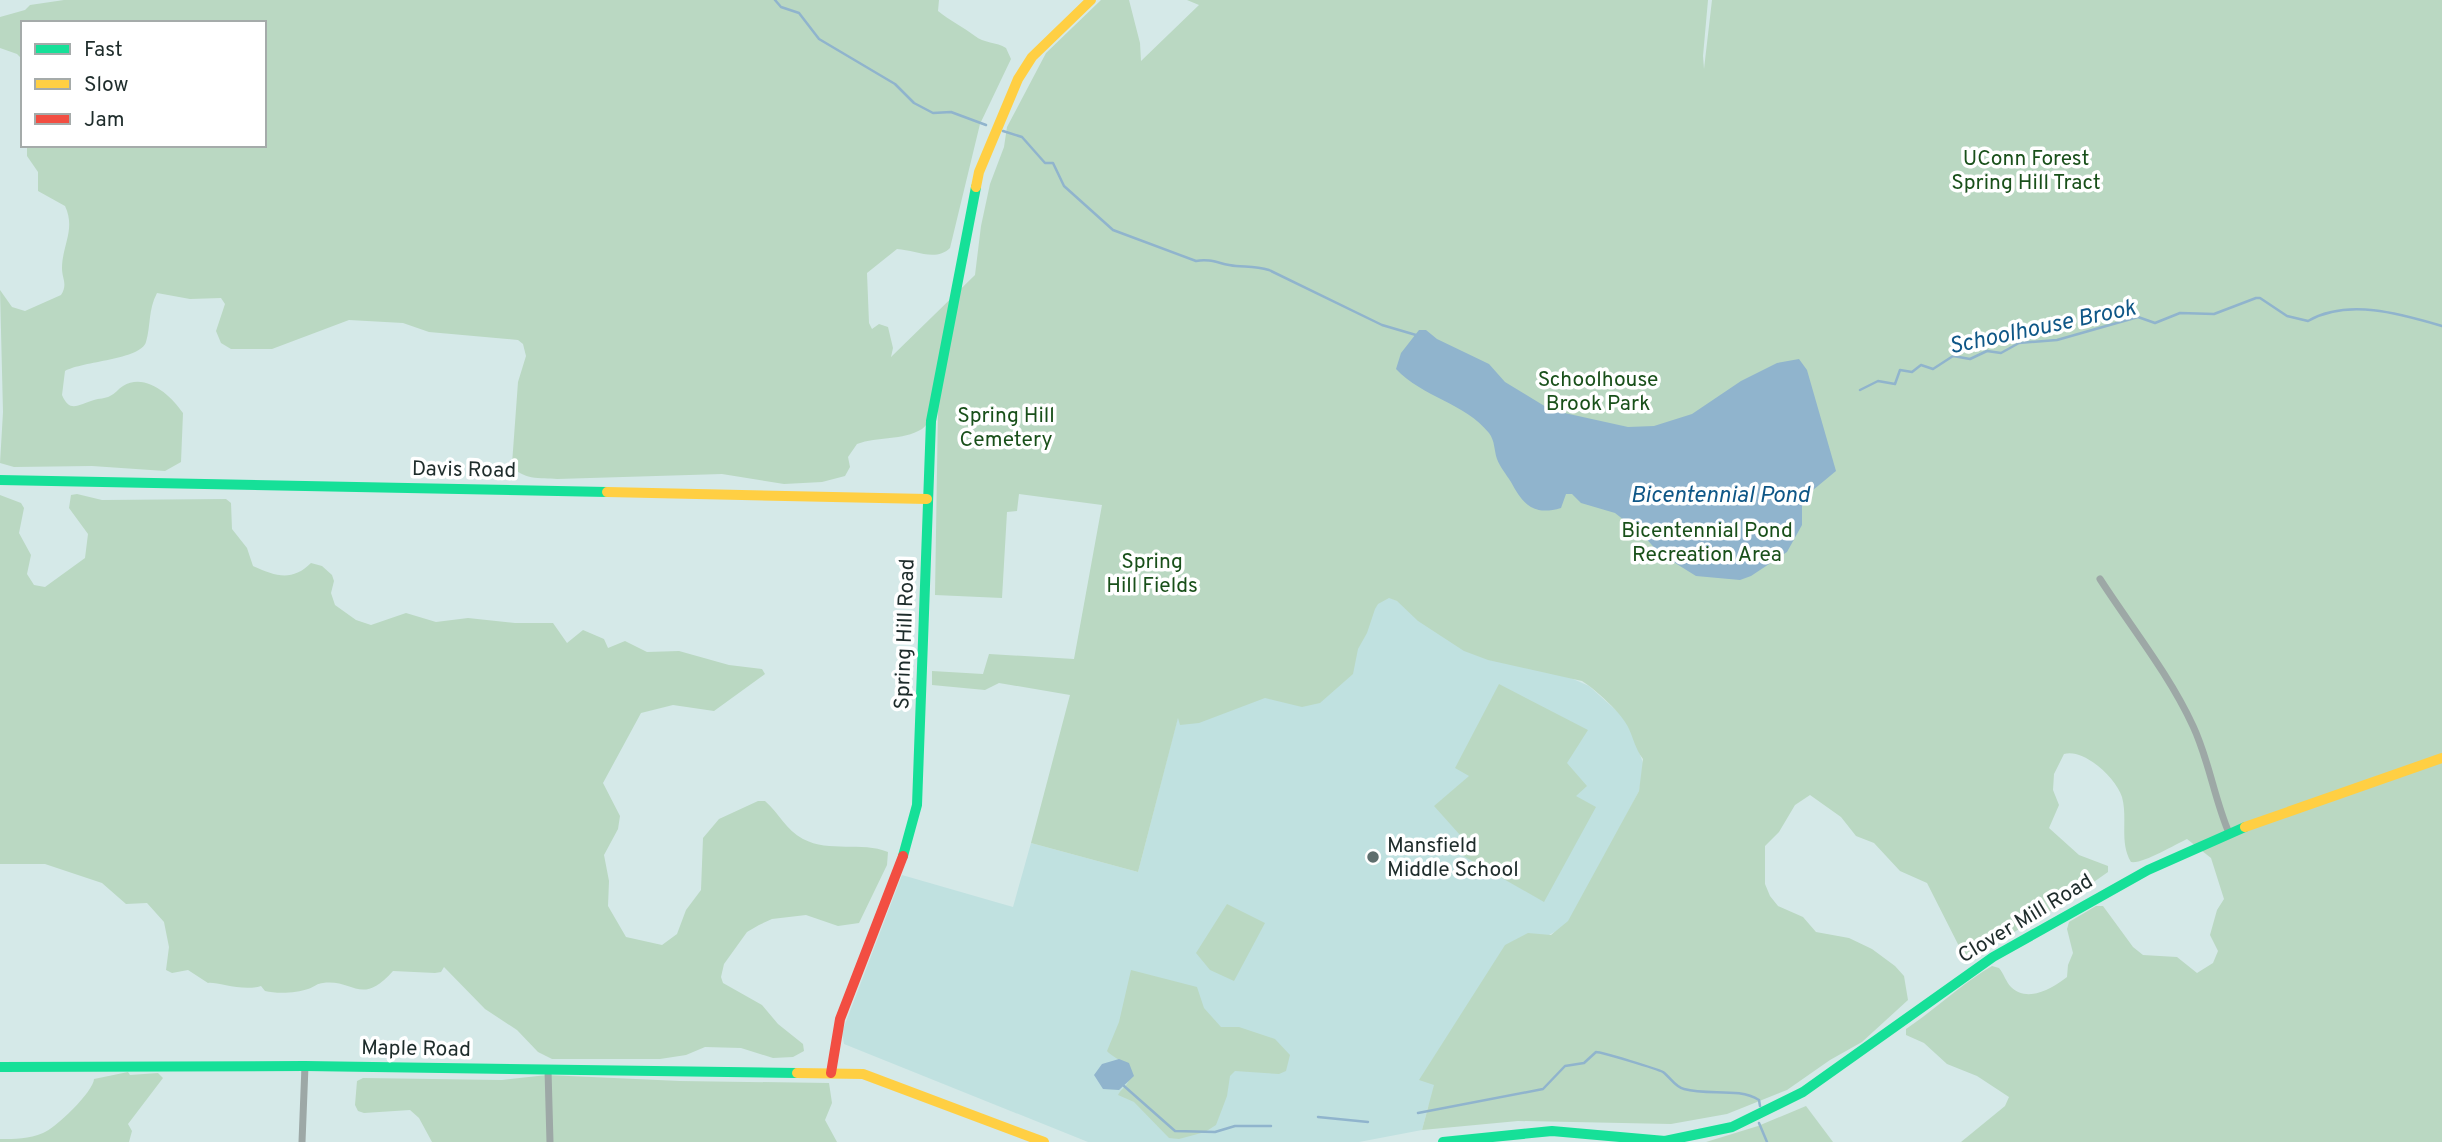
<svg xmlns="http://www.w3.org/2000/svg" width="2442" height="1142" viewBox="0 0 2442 1142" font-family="Overpass,sans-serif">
	<rect width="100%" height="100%" fill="#d5e9e8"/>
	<path fill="#c0e1e0" d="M1386 596 1589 686 1629 722 1644 766 1639 791 1573 916 1564 927 1545 937 1428 1107 1422 1130 1359 1142H1088L844 1044 842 1032 902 875 1013 907 1031 843 1138 872 1188 678Z"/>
	<path fill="#bad8c2" d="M64 0H939L938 11C949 20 963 27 975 36 983 43 997 42 1006 48L1011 59 980 124 950 248C936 262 915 250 897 249L867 273 869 323 872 329 879 324 888 327 893 348 891 357 975 275 981 226 990 184 1004 147 1007 127 1046 53 1101 0H1129L1140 43 1141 61 1199 5 1187 0H1708L1703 56 1704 69 1712 0H2442V1142H1961L2005 1106 2009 1097 1977 1076 1947 1064 1924 1043 1906 1035V1029C1936 1009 1961 984 1992 966L1999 968C2004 974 2006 982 2011 987 2027 1003 2052 989 2067 977L2068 965 2073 953 2067 929 2069 922 2096 906H2103L2133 947 2143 955 2177 957 2197 973 2213 963 2218 951 2210 935 2217 910 2224 899 2211 858 2187 839C2174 845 2143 864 2131 862 2119 842 2128 819 2122 797 2116 778 2084 748 2064 754L2054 774 2053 790 2059 805 2049 828 2079 855 2108 866V872L2088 886 2090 888 1966 960 1927 883 1900 871 1874 843 1856 836 1841 817 1810 795 1795 805 1779 832 1765 846V884L1770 896 1778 906 1803 917 1816 932 1849 938 1872 949 1895 966 1904 976 1908 1000 1862 1042 1830 1060 1787 1090 1727 1114 1671 1124 1518 1121 1422 1130 1434 1085 1419 1080 1505 945 1528 933 1551 935 1568 921 1639 791 1643 759C1635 748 1634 740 1629 729 1623 714 1595 689 1582 681L1488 660 1464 651 1418 621 1397 601 1389 598 1378 604 1375 609 1367 633 1358 649 1353 674 1320 703 1302 707 1265 698 1199 723 1180 725 1178 718 1138 872 1031 843 1070 695 999 683 985 690 932 685V671L983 674 989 654 1074 659 1102 505 1019 494 1017 511 1007 512 1002 598 935 595 938 408C929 413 930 424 922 429 902 441 878 436 857 444L848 457 850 467 845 476 822 482 784 484 722 474 557 479C542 478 519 480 512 464L518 382 526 356 523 344 518 340 429 332 403 323 349 320 272 349H231L221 343 216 331 225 304 221 298 190 299 157 293C148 310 151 325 146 342 140 360 83 361 65 371L62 395C70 414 79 404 94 400 99 398 105 399 110 396 115 394 118 389 123 386 145 372 171 395 183 413L181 462 165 471 92 466 14 467 0 463 3 412 0 290 12 307 25 311 61 295C68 284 62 279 62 268 62 246 76 229 65 206L38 191V172L27 156V145H264V23H23V60L17 54 0 48V17L25 10 30 5Z
		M77 494 102 500 226 499 231 503 232 529 247 548 253 566C275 576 292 582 311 563L322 566 332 575 334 581 331 593 335 605 356 620 371 625 406 613 436 622 468 618 515 623H553L567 643 583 630 604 639 608 648 625 641 647 652 679 651 729 665 762 669 765 674 714 711 673 705 641 713 603 783 620 816 618 829 604 855 609 881 608 906 626 937 662 945 677 934 686 910 701 890 703 838 719 819 758 801H765C779 813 786 830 803 839 830 853 861 841 888 852L887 865 859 923 838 926 806 915 772 919 759 925 747 932 724 964 721 977 723 983 762 1005 778 1024 803 1044 804 1051 793 1057 773 1058 741 1048 705 1047 686 1055 660 1059H552L538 1052 517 1030 485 1009 444 967 441 972 435 973 393 971C361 1007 354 979 323 983 318 983 314 987 308 989 297 993 277 994 265 991L261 986C242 992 215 981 208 983L188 970 172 973 166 970 169 947 164 922 147 903 126 904 102 883 45 864H0V495L21 503 24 508 19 533 31 555 27 574 34 585 45 587 85 558 88 534 69 508 71 495Z
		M1499 684 1588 730 1567 763 1587 786 1576 796 1596 807 1544 902 1451 849 1460 835 1434 806 1469 776 1455 768Z
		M1227 904 1265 923 1234 981 1210 970 1196 953Z
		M1131 970 1197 987 1204 1008 1221 1027H1239L1275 1039 1290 1055 1286 1071 1279 1074 1235 1071 1230 1076 1227 1096 1216 1125 1205 1132 1179 1139 1169 1138 1134 1102 1118 1095C1120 1090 1126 1087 1128 1082 1136 1064 1115 1060 1107 1051L1119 1022Z
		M128 1072 130 1075 158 1073 163 1078 128 1124 132 1131 129 1142H0V1139C15 1139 29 1139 43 1133 55 1129 94 1091 94 1079Z
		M547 1075 680 1081 829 1083 832 1103 825 1120 837 1142H432L419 1118 410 1110 364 1113 358 1111 355 1105 357 1081 363 1078 502 1080Z
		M1806 1106 1833 1142H1706L1758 1126Z"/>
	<path fill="#90b4cd" d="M1419 330H1426L1437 339 1489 364 1505 382 1551 410 1628 427 1654 426 1692 414 1741 381 1777 363 1799 359 1807 370 1836 471 1807 495 1802 506V525L1787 552 1751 576 1740 580 1696 576 1659 553 1643 535 1615 513 1581 503 1572 494H1566L1561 508C1534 516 1523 505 1511 482 1506 474 1500 467 1497 459 1494 450 1495 441 1489 433 1465 403 1422 397 1396 369L1401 353Z
		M1119 1059 1129 1063 1134 1076 1119 1090 1103 1089 1094 1075 1102 1064Z"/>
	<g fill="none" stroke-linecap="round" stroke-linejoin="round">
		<path stroke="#90b4cd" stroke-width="2.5" d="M775 0 781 7 799 13 819 39 895 84 914 103 933 113 951 112 986 125
			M1003 131 1022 137 1045 163H1053L1064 186 1113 230 1196 261C1212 258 1221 265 1236 266 1248 267 1256 266 1269 270L1382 325 1416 335
			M1860 390 1878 381 1895 384 1900 370 1912 372 1921 365 1933 369 1953 356 1970 359 1987 351 2001 353 2019 343 2057 340 2138 317 2155 323 2180 313 2214 314 2256 298H2260L2287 316 2308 321C2348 298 2401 314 2442 326
			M1124 1086 1175 1131 1215 1132 1235 1126H1271
			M1418 1113 1543 1089 1565 1066 1584 1063 1596 1052C1602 1052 1657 1069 1663 1072 1671 1078 1675 1087 1684 1089 1709 1096 1738 1087 1759 1100L1760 1106
			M1318 1117 1368 1122
			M1759 1123 1767 1142"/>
		<path stroke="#9da8a6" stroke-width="7" d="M2100 579C2131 627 2169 674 2193 726 2209 760 2214 798 2229 833
			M548 1070 550 1142
			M302 1142 305 1066"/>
		<path stroke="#16e098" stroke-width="10" d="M0 480 607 492
			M903 856 917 805 931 421 976 187
			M0 1067 305 1066 797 1073
			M1443 1142 1552 1131 1665 1141 1732 1127 1803 1092 1993 957 2148 870 2245 827"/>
		<path stroke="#ffcf43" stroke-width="10" d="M976 187 979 172 1018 79 1032 57 1091 0
			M607 492 927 499
			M2245 827 2442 758
			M797 1073 863 1074 1044 1142"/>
		<path stroke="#f24e42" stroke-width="10" d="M831 1073 840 1019 903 856"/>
	</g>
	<circle fill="#5e6e6d" stroke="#fff" stroke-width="2.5" cx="1373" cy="857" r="7"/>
	<g text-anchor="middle" stroke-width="7" stroke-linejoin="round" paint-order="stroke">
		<g font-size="21" fill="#19501a" stroke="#fff">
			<text x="2026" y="165">UConn Forest<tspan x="2026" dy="24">Spring Hill Tract</tspan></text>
			<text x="1598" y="386">Schoolhouse<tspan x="1598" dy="24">Brook Park</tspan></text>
			<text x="1006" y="422">Spring Hill<tspan x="1006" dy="24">Cemetery</tspan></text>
			<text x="1707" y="537">Bicentennial Pond<tspan x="1707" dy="24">Recreation Area</tspan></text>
			<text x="1152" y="568">Spring<tspan x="1152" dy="24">Hill Fields</tspan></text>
		</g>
		<g font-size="21" fill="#1e2c2b" stroke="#fff">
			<text transform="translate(464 469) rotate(1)" y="7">Davis Road</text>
			<text transform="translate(904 634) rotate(-88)" y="7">Spring Hill Road</text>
			<text transform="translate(2025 918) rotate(-31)" y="7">Clover Mill Road</text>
			<text transform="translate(416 1048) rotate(1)" y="7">Maple Road</text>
		</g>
		<g font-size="21" fill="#1e2c2b" stroke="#fff" text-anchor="start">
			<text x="1387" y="852">Mansfield<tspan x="1387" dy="24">Middle School</tspan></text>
		</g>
		<g font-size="23" font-style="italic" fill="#0f5787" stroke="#fff">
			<text transform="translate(2042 326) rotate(-12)" y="8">Schoolhouse Brook</text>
			<text x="1720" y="502">Bicentennial Pond</text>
		</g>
	</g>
	<rect x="21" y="21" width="245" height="126" fill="#ffffff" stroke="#a5abaa" stroke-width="2"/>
	<rect x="35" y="44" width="35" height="10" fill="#16e098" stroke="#a5abaa" stroke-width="2"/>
	<text x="84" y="56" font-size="21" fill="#1e2c2b">Fast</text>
	<rect x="35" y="79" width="35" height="10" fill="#ffcf43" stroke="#a5abaa" stroke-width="2"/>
	<text x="84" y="91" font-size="21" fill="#1e2c2b">Slow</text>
	<rect x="35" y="114" width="35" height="10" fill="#f24e42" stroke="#a5abaa" stroke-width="2"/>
	<text x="84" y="126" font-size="21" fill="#1e2c2b">Jam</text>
</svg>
